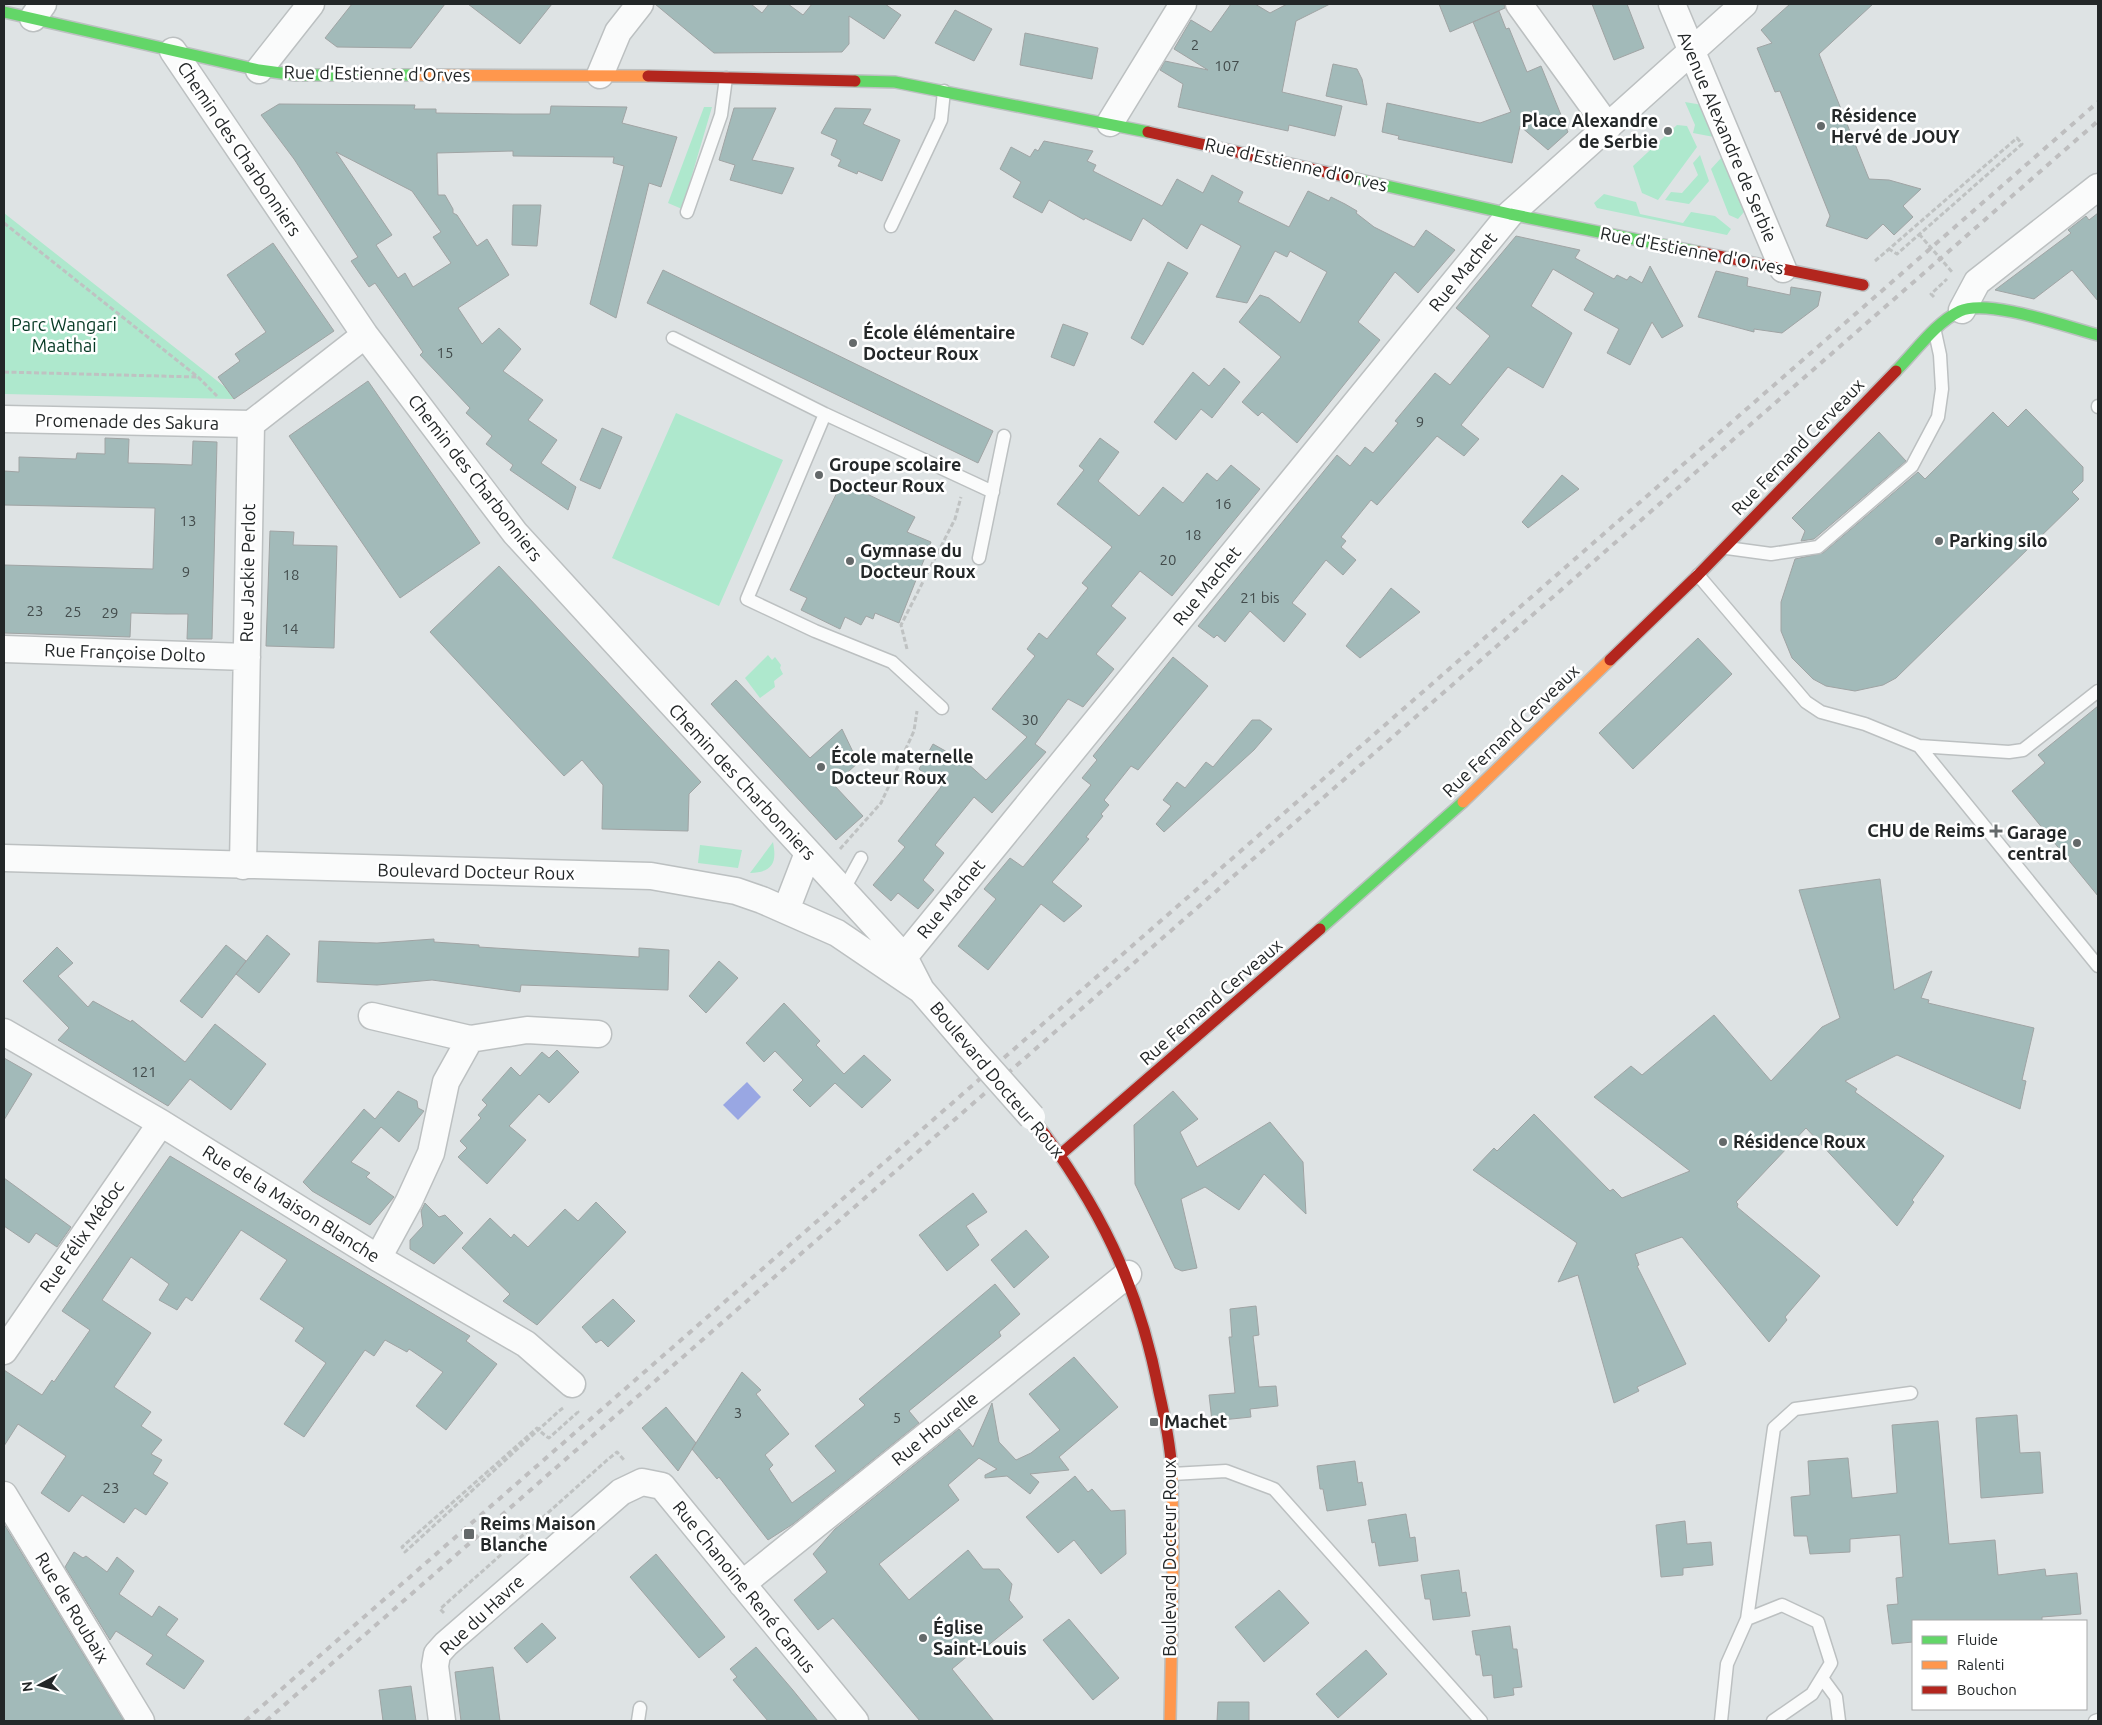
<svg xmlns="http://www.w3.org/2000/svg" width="2102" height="1725" viewBox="0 0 2102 1725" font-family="Ubuntu,sans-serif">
	<rect width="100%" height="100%" fill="#dee3e4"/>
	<path fill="#aee8cd" d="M1685 102 1708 106 1749 206 1738 219 1729 215 1711 169 1721 158 1714 137 1693 133 1695 125Z
		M704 107H712L682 209 668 203Z
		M1677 125 1687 126 1697 147 1658 200 1642 193 1633 166Z
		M1700 155 1709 181 1689 204 1665 200 1671 192 1682 193 1698 175 1693 163Z
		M1604 194 1636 202 1640 214 1683 223 1691 212 1715 216 1731 229 1727 235 1597 208 1594 203Z
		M4 213 225 387 234 399 4 394Z
		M676 413 783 460 719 606 612 558Z
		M768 655 772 660 775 657 781 665 780 668 783 674 774 681 775 687 760 698 745 678Z
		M773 842C777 863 773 872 750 873Z
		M700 845 742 850 738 868 698 863Z"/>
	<path fill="#99a7e3" d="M747 1082 761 1097 738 1120 723 1105Z"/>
	<path fill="#a2bab9" stroke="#a0a4a4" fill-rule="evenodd" d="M352 4H445L411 48 337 47 325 38Z
		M468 4H552L520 44Z
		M655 4H751L762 13 769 4H788L803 15 812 4H885L901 15 884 39 849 16V44L842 52 714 53Z
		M1231 4H1255L1270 13 1287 4H1330L1296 21 1282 92 1342 106 1335 136 1289 125 1288 131 1178 107 1183 84 1160 70 1165 61 1208 70 1174 49 1191 20 1211 32Z
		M1439 4H1504L1505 8 1450 32Z
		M1592 4H1627L1644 48 1614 60Z
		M1790 4H1873L1819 54 1869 179 1889 180 1921 189 1903 206 1913 217 1894 235 1883 224 1867 239 1826 226 1830 216 1780 91 1775 92 1757 48 1772 43 1761 30Z
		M955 10 992 29 974 61 935 43Z
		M1499 11 1506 29 1509 28 1527 72 1541 66 1568 132 1548 150 1520 126 1512 163 1398 139 1399 136 1382 132 1387 103 1480 123 1511 112 1473 22Z
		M1025 33 1098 48 1092 79 1020 65Z
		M1333 64 1357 69 1362 79 1367 105 1326 96Z
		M279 104 415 105 414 109H436V113L513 114H550L551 106 627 107 622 123 677 137 661 187 649 183 616 318 590 304 624 166 613 163 614 157 513 156V151L437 153 438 195H445L453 209V213L457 215 477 246 487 239 509 275 458 308 482 344 499 328 521 349 503 371 543 400 528 420 557 440 541 463 576 487 568 510 510 470 513 465 486 444 492 436 466 413 470 408 420 355 423 352 375 283 369 287 351 261 358 257 294 159 261 115ZM336 152 412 191 441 232 433 237 451 263 413 287 405 273 398 278 376 245 392 235Z
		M734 108H776L752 160 794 168 782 194 730 180 735 165 719 160Z
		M835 108 871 109 863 124 900 140 882 181 858 171 857 174 838 166 841 160 831 155 837 140 821 133Z
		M1044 141 1093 151 1087 161 1096 165 1093 171 1162 206 1177 179 1203 193 1212 175 1243 192 1238 202 1289 227 1308 191 1329 201 1331 197 1345 204 1357 211 1356 213 1374 227 1414 247 1426 230 1455 250 1418 293 1395 272 1358 322 1380 340 1297 443 1262 412 1258 416 1242 402 1281 357 1239 322 1260 295 1269 298 1300 323 1327 272 1290 251 1287 257 1275 251 1247 303 1216 297 1241 246 1201 224 1187 249 1143 218 1131 241 1085 218 1084 220 1049 200 1042 213 1013 197 1021 182 1000 169 1011 147 1030 157 1035 149 1038 151Z
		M513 205H541L537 246 512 245Z
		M2098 213V301L2072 270 2034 299 1995 290 2071 233 2068 230 2086 216 2089 220Z
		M1516 236 1580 250 1575 258 1614 279 1617 275 1627 280 1630 276 1642 283 1650 266 1683 326 1662 338 1652 322 1630 365 1607 353 1619 329 1584 310 1594 293 1553 269 1531 306 1572 333 1543 388 1508 367 1461 425 1479 439 1464 456 1437 436 1377 505 1371 500 1341 537 1346 541 1341 547 1356 560 1343 575 1326 560 1292 603 1306 614 1284 642 1250 611 1225 642 1217 635 1214 638 1198 626 1337 455 1350 466 1365 447 1373 453 1398 423 1395 421 1435 373 1450 385 1490 336 1456 308Z
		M273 243 334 331 234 399 218 377 240 361 235 354 266 332 227 275Z
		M1168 262 1188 273 1143 345 1131 338Z
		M663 270 993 431 978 463 647 303Z
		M1716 271 1748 278 1747 286 1790 295 1791 287 1821 292 1818 306 1782 333 1754 329V332L1698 317Z
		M1063 324 1088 333 1074 366 1051 357Z
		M1224 368 1240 382 1212 418 1201 409 1176 440 1154 422 1193 372 1209 386Z
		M368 381 480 543 400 598 289 436Z
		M2026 409 2083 467V481L2072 492 2079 499 1896 678 1883 685 1855 691 1826 686 1813 679 1792 658 1781 631V602L1795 559 1823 553 1918 472 1925 479 1993 412 2008 427Z
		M602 428 622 437 600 489 580 480Z
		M1879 432 1906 461 1814 539 1801 541 1805 531 1792 518Z
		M105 438 129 439 128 463 169 464 192 465 193 441 217 442 212 639H187L188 614H167L131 613 130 637 4 633V565L153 569 155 508 4 505V471L19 472V457L76 459 77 453 105 454Z
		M1100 438 1119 452 1098 481 1139 516 1163 487 1183 503 1207 473 1217 481 1231 465 1260 489 1172 596 1140 571 1111 606 1126 618 1096 654 1114 669 1083 707 1068 699 1035 744 1046 752 992 813 974 797 935 845 944 853 923 880 934 890 918 909 898 893 891 901 873 885 905 847 898 841 941 787 919 769 933 744 967 763 986 780 1027 737 992 709 1035 656 1027 649 1039 633 1047 639 1088 588 1082 583 1112 547 1057 504 1084 470 1079 466Z
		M1562 475 1579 489 1528 528 1522 522Z
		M842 482 915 517 907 532 931 542 899 623 875 613 873 619 866 616 861 625 845 617 840 629 801 610 807 598 790 590Z
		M270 531 294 532 293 545 337 546 334 648 266 646Z
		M499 566 701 782 689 794 688 831 602 829 603 785 582 760 564 776 430 632Z
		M1391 588 1420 612 1360 658 1346 646Z
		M1698 638 1732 674 1633 769 1599 733Z
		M1173 657 1208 686 1138 770 1131 766 1104 800 1109 805 1101 814 1103 816 1086 837 1089 839 1052 882 1082 906 1064 922 1041 904 988 970 958 946 996 899 984 889 1010 858 1023 867 1091 785 1082 778 1097 760 1093 756Z
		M736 680 810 758 842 729 854 754 861 760 834 785 863 816 836 840 711 704Z
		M2098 706V896L2012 791 2045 763 2038 755Z
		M1252 720H1260L1272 729 1254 750 1164 832 1156 824 1171 806 1163 800 1177 782 1185 788 1206 762 1213 767Z
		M1880 879 1894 990 1932 971 1921 998 1929 1000 1928 1003 2034 1028 2022 1080 2026 1081 2020 1109 1897 1055 1845 1081 1857 1089 1855 1092 1944 1156 1912 1200 1914 1202 1897 1226 1806 1128 1736 1202 1738 1204 1737 1207 1820 1276 1785 1317 1787 1320 1769 1342 1682 1237 1635 1254 1639 1265 1637 1266 1686 1364 1637 1387 1639 1391 1614 1403 1578 1275 1558 1282 1577 1243 1473 1170 1494 1148 1497 1151 1534 1114 1610 1191 1613 1189 1622 1198 1690 1171 1594 1097 1631 1066 1642 1075 1714 1015 1771 1081 1822 1027 1840 1018 1799 890Z
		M267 935 290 954 259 993 236 974Z
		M434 939V942L479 945V947L639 957V948L669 950 668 990 521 985 520 992 432 980 377 985 317 982 319 941 377 943Z
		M226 945 246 961 202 1018 180 1001Z
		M57 947 73 963 58 976 88 1007 93 1001 131 1022 132 1020 185 1062 215 1024 266 1064 231 1110 190 1079 168 1106 58 1040 69 1028 23 981Z
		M719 961 738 978 706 1013 689 996Z
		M784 1003 820 1041 816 1045 844 1074 864 1055 891 1080 862 1108 835 1083 810 1107 793 1090 803 1080 775 1051 764 1062 746 1043Z
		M557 1050 579 1072 549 1103 539 1094 509 1126 526 1140 487 1184 458 1157 467 1148 460 1141 481 1118 478 1115 487 1105 482 1100 511 1067 520 1076 542 1052 549 1058Z
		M4 1058 32 1074 4 1120Z
		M398 1091 417 1101 418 1108 424 1111 399 1142 381 1127 351 1162 370 1173 366 1177 394 1197 370 1225 312 1191 303 1182 364 1109 375 1119Z
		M1173 1091 1198 1119 1180 1132 1197 1167 1270 1122 1303 1162 1306 1214 1264 1174 1239 1210 1205 1187 1181 1199 1197 1268 1182 1271 1175 1268 1135 1184 1134 1125Z
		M170 1156 470 1336 466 1341 497 1364 446 1430 416 1406 443 1372 409 1349 407 1352 385 1340 374 1356 365 1350 304 1437 284 1424 326 1363 295 1341 304 1328 260 1299 287 1260 241 1230 192 1301 186 1297 177 1310 159 1300 169 1284 131 1257 102 1300 151 1333 114 1387 151 1412 141 1426 162 1440 151 1454 162 1460 153 1474 168 1483 146 1515 135 1508 124 1523 82 1495 69 1512 41 1493 66 1456 18 1424 4 1446V1370L42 1395 52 1380 54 1382 90 1330 62 1311Z
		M4 1178 71 1227 57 1247 36 1233 29 1243 4 1226Z
		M973 1193 987 1212 966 1226 979 1245 947 1271 919 1235Z
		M596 1202 626 1232 537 1325 503 1301 510 1294 462 1248 490 1218 511 1238 514 1234 528 1247 565 1209 578 1221Z
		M425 1203 439 1217 445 1215 463 1233 434 1264 410 1249V1240L423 1226 421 1211Z
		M1026 1230 1049 1257 1014 1288 991 1260Z
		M995 1284 1020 1314 999 1332 1001 1336 909 1411 919 1423 793 1524 768 1540 719 1477 717 1479 692 1449 742 1372 761 1390 756 1394 789 1434 765 1455 773 1465 769 1469 792 1503 836 1471 815 1446 865 1405 859 1399Z
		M613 1299 635 1321 608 1347 601 1340 596 1343 582 1327Z
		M1256 1306 1259 1335 1253 1336 1259 1387 1276 1386 1278 1406 1250 1409 1251 1417 1212 1421 1209 1395 1235 1393 1229 1337H1232L1230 1309Z
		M1074 1357 1118 1407 1059 1457 1069 1470 1030 1474 1039 1482 1030 1494 1007 1476 985 1478V1475L997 1469 979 1458 948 1485 959 1500 879 1564 909 1600 968 1550 983 1569H999L1012 1584 1009 1600 1023 1617 986 1647 983 1643 952 1669 994 1721H920L833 1618 818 1630 794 1600 827 1572 813 1554 835 1529 959 1429 973 1447 992 1403 999 1442 1016 1460 1031 1453 1060 1430 1029 1394Z
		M666 1407 696 1443 678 1471 642 1428Z
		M2017 1415 2020 1453 2040 1452 2043 1493 1981 1498 1976 1418Z
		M1938 1421 1949 1544 1995 1540 1998 1575 2045 1569 2046 1576 2077 1573 2081 1614 2042 1617V1621H1913V1642L1892 1644 1887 1605 1898 1604 1896 1578 1903 1577 1900 1535 1850 1539V1552L1810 1554 1807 1536H1794L1791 1497 1810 1495 1808 1461 1848 1458 1852 1498 1897 1493 1892 1425Z
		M1355 1461 1358 1483 1362 1482 1366 1505 1327 1511 1323 1489H1320L1317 1466Z
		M1075 1476 1088 1492 1092 1489 1111 1511 1125 1510 1126 1554 1101 1574 1074 1540 1058 1553 1026 1517Z
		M1406 1514 1410 1538 1415 1537 1418 1561 1379 1566 1375 1542 1372 1543 1368 1520Z
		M1685 1521 1687 1544 1711 1542 1713 1565 1683 1568V1575L1661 1577 1656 1525Z
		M4 1524 124 1721H4Z
		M74 1552 83 1558 86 1556 107 1572 117 1557 134 1571 119 1594 152 1617 159 1606 178 1619 166 1635 204 1661 184 1689 146 1664 153 1655 116 1631 110 1640 65 1567Z
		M656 1554 725 1637 699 1658 630 1577Z
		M1459 1570 1462 1593 1466 1592 1470 1616 1433 1620 1430 1599H1425L1421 1575Z
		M1279 1590 1309 1623 1264 1662 1235 1627Z
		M1069 1619 1119 1678 1093 1700 1043 1640Z
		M542 1623 556 1638 527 1663 514 1648Z
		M1510 1626 1513 1649H1517L1522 1687 1513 1688 1514 1695 1494 1698 1492 1675 1483 1676 1480 1655H1476L1472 1631Z
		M756 1647 792 1689 818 1721H768L733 1680 737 1677 730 1669Z
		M1366 1650 1387 1674 1338 1718 1316 1694Z
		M493 1667 500 1721H461L455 1672Z
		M411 1686 416 1721H383L379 1690Z
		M1218 1702H1249V1721H1217Z"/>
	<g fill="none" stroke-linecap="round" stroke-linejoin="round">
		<defs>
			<path id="lane" d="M687 212 721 115 726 78
				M891 226 941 120 944 91
				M673 338 825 414 993 492
				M2098 406V407
				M825 414 747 599 815 631 892 662 942 708
				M1727 548 1771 554 1818 547 1912 466 1938 417 1942 389 1940 355 1935 332
				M979 558 1004 436
				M1698 575 1806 702 1821 712 1865 724 1919 746 2098 966
				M1919 746 2009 752 2023 750 2098 691
				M843 891 861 858
				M1172 1474 1226 1471 1274 1489 1481 1721
				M1747 1619 1774 1428 1795 1409 1911 1393
				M1822 1678 1836 1697 1839 1721
				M638 1721 640 1708
				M1721 1721 1727 1664 1747 1619 1782 1605 1818 1622 1831 1663 1812 1694 1773 1721
				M2095 1721 2098 1720"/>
			<path id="street" d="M1519 4 1608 127
				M1672 4 1783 269
				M33 18 43 4
				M173 51 365 335 515 533 904 957 921 990
				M259 70 311 4
				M600 75 618 32 640 4
				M1110 123 1183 4
				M1962 310 1977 282 2098 187
				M4 419 251 424
				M251 424 365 335
				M4 649 247 657
				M4 858 651 876 736 891 762 900 837 933 921 990 970 1047
				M243 866 251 424
				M786 910 808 853
				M904 957 1510 214 1744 4
				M372 1016 470 1039
				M4 1032 161 1123 378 1258 526 1344 572 1384
				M378 1258 409 1201 431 1153 446 1082 470 1039 527 1030 598 1034
				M4 1351 161 1123
				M4 1495 141 1721
				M742 1584 1128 1274
				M442 1721 435 1666 437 1654 446 1644 621 1492 642 1482 662 1486 855 1721"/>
			<path id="fast" d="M4 12 259 70 296 75H416
				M855 81 895 82 1148 132
				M1343 176 1510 214 1698 252
				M1896 371C1916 351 1935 323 1960 311 1988 298 2067 327 2098 335
				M1320 929 1463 802"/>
			<path id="slow" d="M416 75 648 76
				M1463 802 1610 660
				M1170 1721 1173 1567 1172 1471"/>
			<path id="jam" d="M648 76 855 81
				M1148 132 1343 176
				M1698 252 1863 285
				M1610 660 1698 575 1896 371
				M1032 1117C1099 1205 1138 1283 1159 1392 1165 1418 1170 1444 1172 1471
				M1061 1154 1320 929"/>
		</defs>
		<use href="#lane" stroke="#bcc0c1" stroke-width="15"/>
		<use href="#street" stroke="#bcc0c1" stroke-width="29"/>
		<use href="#fast" stroke="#bcc0c1" stroke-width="14"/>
		<use href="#slow" stroke="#bcc0c1" stroke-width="14"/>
		<use href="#jam" stroke="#bcc0c1" stroke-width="14"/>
		<path stroke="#bfc2c2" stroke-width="3" stroke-dasharray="5 2.5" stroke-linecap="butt" d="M4 223 198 377 217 396
			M1919 234 1953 273
			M1875 261 1889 249 2017 138 2022 144 1897 254 1889 249
			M1934 297 1931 294 1947 279
			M4 372 198 377
			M907 649 901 625 955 519 961 497
			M840 849 881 803 914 731 917 711
			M563 1408 559 1411 405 1552 402 1547 537 1428C541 1432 544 1435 549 1438L578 1412 576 1410
			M444 1613 440 1609 606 1461 617 1452 625 1461"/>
		<use href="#lane" stroke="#fafbfb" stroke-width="12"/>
		<use href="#street" stroke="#fafbfb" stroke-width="26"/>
		<use href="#fast" stroke="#63d668" stroke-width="11"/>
		<use href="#slow" stroke="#ff974d" stroke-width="11"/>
		<use href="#jam" stroke="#b3261e" stroke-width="11"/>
		<path stroke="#bebebf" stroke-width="4" stroke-dasharray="6 6" stroke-linecap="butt" d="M245 1721 2098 102
			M266 1721 2098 121"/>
		<defs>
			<path id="street-bridge" d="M970 1047 1032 1117"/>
		</defs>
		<use href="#street-bridge" stroke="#bcc0c1" stroke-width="29" stroke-linecap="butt"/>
		<use href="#street-bridge" stroke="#fafbfb" stroke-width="26"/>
	</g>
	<g fill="#64696a" stroke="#fff" stroke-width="2">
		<circle cx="1821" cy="126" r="5"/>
		<circle cx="1668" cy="131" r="5"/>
		<circle cx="853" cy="343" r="5"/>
		<circle cx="819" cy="475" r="5"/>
		<circle cx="1939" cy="541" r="5"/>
		<circle cx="850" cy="561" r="5"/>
		<circle cx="821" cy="767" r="5"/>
		<path d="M1993.5 823.5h5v5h5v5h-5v5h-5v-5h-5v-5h5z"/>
		<circle cx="2077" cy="843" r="5"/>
		<circle cx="1723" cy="1142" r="5"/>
		<rect x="1149" y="1417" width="10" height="10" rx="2.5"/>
		<rect x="463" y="1528" width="12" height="12" rx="2.5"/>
		<circle cx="923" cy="1638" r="5"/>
	</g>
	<g text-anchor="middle" stroke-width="5" stroke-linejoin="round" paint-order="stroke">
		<g font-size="15" fill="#434c4c">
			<text x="1195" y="50">2</text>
			<text x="1227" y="71">107</text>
			<text x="445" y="358">15</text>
			<text x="1420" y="427">9</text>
			<text x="1223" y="509">16</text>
			<text x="188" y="526">13</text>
			<text x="1193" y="540">18</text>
			<text x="1168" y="565">20</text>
			<text x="186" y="577">9</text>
			<text x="291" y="580">18</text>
			<text x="1260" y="603">21 bis</text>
			<text x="35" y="616">23</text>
			<text x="73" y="617">25</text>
			<text x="110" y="618">29</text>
			<text x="290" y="634">14</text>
			<text x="1030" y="725">30</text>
			<text x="144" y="1077">121</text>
			<text x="738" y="1418">3</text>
			<text x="897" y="1423">5</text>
			<text x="111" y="1493">23</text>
		</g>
		<g font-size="18" fill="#232728" stroke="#fff">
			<text transform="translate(377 74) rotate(1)" y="6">Rue d'Estienne d'Orves</text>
			<text transform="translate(1727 137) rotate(67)" y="6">Avenue Alexandre de Serbie</text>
			<text transform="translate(239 149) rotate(56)" y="6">Chemin des Charbonniers</text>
			<text transform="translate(1296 165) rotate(13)" y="6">Rue d'Estienne d'Orves</text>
			<text transform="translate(1692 251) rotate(11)" y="6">Rue d'Estienne d'Orves</text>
			<text transform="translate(1463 272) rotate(-51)" y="6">Rue Machet</text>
			<text transform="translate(127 422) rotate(1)" y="6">Promenade des Sakura</text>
			<text transform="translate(1798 447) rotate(-46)" y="6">Rue Fernand Cerveaux</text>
			<text transform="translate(475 478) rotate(52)" y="6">Chemin des Charbonniers</text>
			<text transform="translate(248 573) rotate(-89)" y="6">Rue Jackie Perlot</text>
			<text transform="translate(1207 586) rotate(-51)" y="6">Rue Machet</text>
			<text transform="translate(125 653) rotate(2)" y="6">Rue Françoise Dolto</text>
			<text transform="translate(1511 731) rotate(-44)" y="6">Rue Fernand Cerveaux</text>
			<text transform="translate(742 782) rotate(47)" y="6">Chemin des Charbonniers</text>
			<text transform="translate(476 872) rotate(1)" y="6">Boulevard Docteur Roux</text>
			<text transform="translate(951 899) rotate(-51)" y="6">Rue Machet</text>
			<text transform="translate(1211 1002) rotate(-41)" y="6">Rue Fernand Cerveaux</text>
			<text transform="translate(997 1080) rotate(50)" y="6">Boulevard Docteur Roux</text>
			<text transform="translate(291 1204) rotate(32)" y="6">Rue de la Maison Blanche</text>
			<text transform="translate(82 1237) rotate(-55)" y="6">Rue Félix Médoc</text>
			<text transform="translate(935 1429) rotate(-39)" y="6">Rue Hourelle</text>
			<text transform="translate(1170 1558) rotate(-90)" y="6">Boulevard Docteur Roux</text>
			<text transform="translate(744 1587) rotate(51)" y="6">Rue Chanoine René Camus</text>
			<text transform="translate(72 1608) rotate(59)" y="6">Rue de Roubaix</text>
			<text transform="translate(482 1615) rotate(-43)" y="6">Rue du Havre</text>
		</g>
		<g font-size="18" font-weight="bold" fill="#232728" stroke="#fff" text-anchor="start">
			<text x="1831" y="122">Résidence<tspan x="1831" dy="21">Hervé de JOUY</tspan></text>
			<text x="1658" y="127" text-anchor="end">Place Alexandre<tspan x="1658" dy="21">de Serbie</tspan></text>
			<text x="863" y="339">École élémentaire<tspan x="863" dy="21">Docteur Roux</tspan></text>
			<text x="829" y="471">Groupe scolaire<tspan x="829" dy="21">Docteur Roux</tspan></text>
			<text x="1949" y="547">Parking silo</text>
			<text x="860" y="557">Gymnase du<tspan x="860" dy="21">Docteur Roux</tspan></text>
			<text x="831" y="763">École maternelle<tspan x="831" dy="21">Docteur Roux</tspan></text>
			<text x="1985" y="837" text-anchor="end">CHU de Reims</text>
			<text x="2067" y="839" text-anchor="end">Garage<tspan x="2067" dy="21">central</tspan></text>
			<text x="1733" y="1148">Résidence Roux</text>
			<text x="1164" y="1428">Machet</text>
			<text x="480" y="1530">Reims Maison<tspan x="480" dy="21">Blanche</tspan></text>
			<text x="933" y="1634">Église<tspan x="933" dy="21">Saint-Louis</tspan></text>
		</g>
		<g font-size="18" fill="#063924" stroke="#fff">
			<text x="64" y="331">Parc Wangari<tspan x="64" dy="21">Maathai</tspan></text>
		</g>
	</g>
	<rect width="2102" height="1725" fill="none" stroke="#232728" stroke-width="10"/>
	<rect x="1912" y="1620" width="175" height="90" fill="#ffffff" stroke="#a7a9a9"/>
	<rect x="1922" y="1636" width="25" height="8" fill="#63d668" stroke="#a7a9a9"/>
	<text x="1957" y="1645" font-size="15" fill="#232728">Fluide</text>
	<rect x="1922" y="1661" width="25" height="8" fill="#ff974d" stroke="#a7a9a9"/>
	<text x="1957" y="1670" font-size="15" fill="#232728">Ralenti</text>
	<rect x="1922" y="1686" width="25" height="8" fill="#b3261e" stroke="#a7a9a9"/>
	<text x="1957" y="1695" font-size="15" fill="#232728">Bouchon</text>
	<g transform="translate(40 1685) rotate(263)" stroke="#ffffff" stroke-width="4" paint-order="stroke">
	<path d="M0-4L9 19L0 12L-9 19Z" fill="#232728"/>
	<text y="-8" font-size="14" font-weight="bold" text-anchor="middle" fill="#232728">N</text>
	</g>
</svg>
